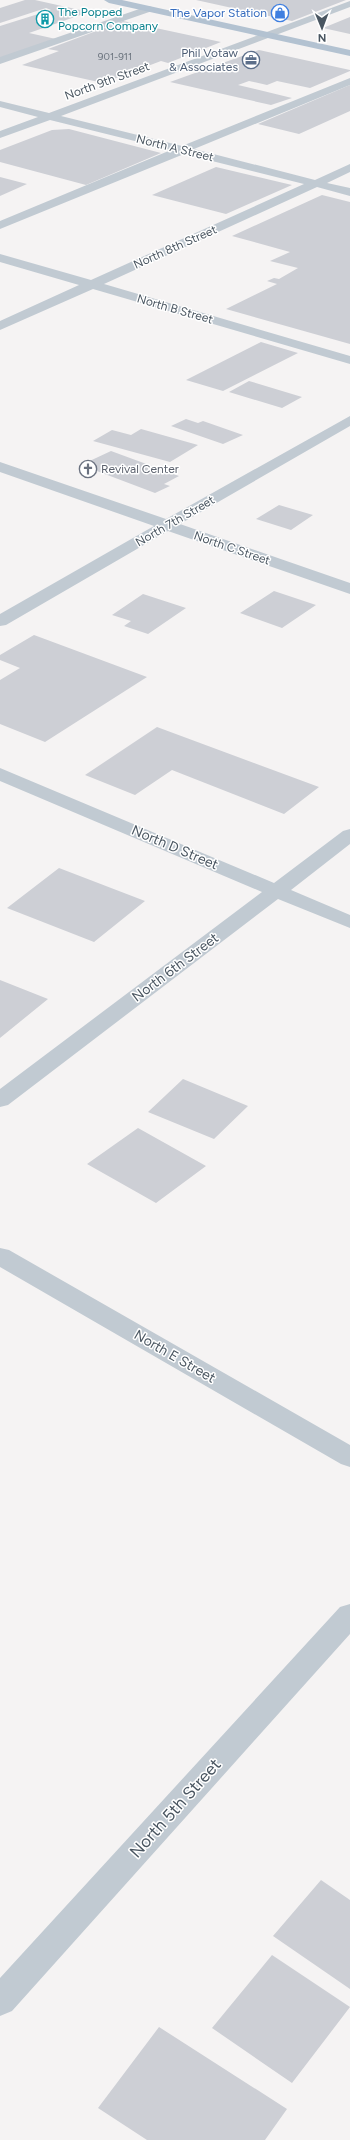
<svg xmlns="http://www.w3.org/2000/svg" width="350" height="2140" viewBox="0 0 350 2140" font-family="Figtree,sans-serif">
	<rect width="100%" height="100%" fill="#f5f3f3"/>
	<path fill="#cdcfd5" d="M25 0H35L89 12 29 33 56 39 0 59V26L51 10 46 8 0 23V8Z
		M196 0H346L292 21Z
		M350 17V34L323 28Z
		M123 21 221 42 168 63 161 61 103 83 22 65 59 51 48 49Z
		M259 50 350 70V71L310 88 277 81 267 85 249 81 238 85 292 98 271 105 170 82Z
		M350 85V111L299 134 258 124Z
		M69 129 161 153 86 185 0 162V150L52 130Z
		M216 167 292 185 226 214 152 195Z
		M0 177 27 184 0 196Z
		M322 195 350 202V344L226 309 277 284 267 281 274 278 279 279 298 268 270 261 290 252 232 236Z
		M261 342 298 353 223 391 186 380Z
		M249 381 302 397 282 408 229 392Z
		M186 419 198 423 203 421 243 435 223 444 171 426Z
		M141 429 198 445 170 462 93 441 112 430 131 435Z
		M111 451 179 476 164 484 170 486 155 493 81 465Z
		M279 505 313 515 291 530 256 519Z
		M274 591 316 605 282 628 240 613Z
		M143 594 186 608 148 634 124 626 131 621 112 615Z
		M34 635 147 677 45 742 0 724V680L20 668 0 660V655Z
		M157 727 319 787 284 814 172 770 135 795 85 775Z
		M59 868 145 901 94 942 7 908Z
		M0 980 48 999 0 1038Z
		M183 1079 248 1106 214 1139 148 1112Z
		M138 1128 206 1166 156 1203 87 1164Z
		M321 1880 350 1900V1989L273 1936Z
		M272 1955 350 2007 292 2083 212 2028Z
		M159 2027 287 2109 265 2140H147L98 2108Z"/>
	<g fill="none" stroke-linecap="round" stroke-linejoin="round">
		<path fill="#c1cad2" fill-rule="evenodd" d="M350 1V7L61 116 182 146 350 78V85L194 149 315 180 350 164V172L327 183 350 188V196L317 187 104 284 350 356V364L93 289 0 330V321L79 285 0 262V254L91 280 304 184 184 154 0 229V221L171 150 50 120 0 138V131L38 117 0 107V101L49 113Z
			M148 6 152 7V11L0 64V57Z
			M350 416V426L180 524 350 583V594L168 531 6 625 0 626V614L154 526 0 472V462L166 519Z
			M0 768 274 883 343 831 350 829V844L291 890 350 915V928L278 899 8 1105 0 1107V1089L262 892 0 781Z
			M0 1248 9 1250 350 1445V1467L341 1464 0 1267Z
			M350 1604V1634L12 2011 0 2016V1978L340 1607Z"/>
		<path fill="#b3c2d1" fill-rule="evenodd" d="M104 0H122L350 50V56L109 3Z"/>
	</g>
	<defs>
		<symbol id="shop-ring" viewBox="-11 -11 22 22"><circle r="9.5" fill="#fff" stroke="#3f7fe0" stroke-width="1.5"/><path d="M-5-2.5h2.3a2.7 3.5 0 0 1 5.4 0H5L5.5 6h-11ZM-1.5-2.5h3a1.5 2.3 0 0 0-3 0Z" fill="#3f7fe0"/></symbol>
		<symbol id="building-ring" viewBox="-11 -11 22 22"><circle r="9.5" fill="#fff" stroke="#0f9aa8" stroke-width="1.5"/><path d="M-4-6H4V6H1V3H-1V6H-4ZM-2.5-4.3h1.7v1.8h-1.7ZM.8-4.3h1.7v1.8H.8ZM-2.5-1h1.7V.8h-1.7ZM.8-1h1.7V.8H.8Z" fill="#0f9aa8"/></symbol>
		<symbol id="office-ring" viewBox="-11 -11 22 22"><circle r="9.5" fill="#fff" stroke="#5c6f8a" stroke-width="1.5"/><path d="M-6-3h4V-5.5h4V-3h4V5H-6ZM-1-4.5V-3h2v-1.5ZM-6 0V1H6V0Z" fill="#5c6f8a"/></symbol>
		<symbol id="church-ring" viewBox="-11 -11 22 22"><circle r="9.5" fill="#fff" stroke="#6b7280" stroke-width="1.5"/><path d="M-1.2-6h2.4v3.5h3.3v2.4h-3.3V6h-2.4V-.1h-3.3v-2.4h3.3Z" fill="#6b7280"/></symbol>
	</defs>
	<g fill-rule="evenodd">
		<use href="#shop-ring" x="270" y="3" width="20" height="20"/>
		<use href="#building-ring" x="35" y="9" width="20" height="20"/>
		<use href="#office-ring" x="241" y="50" width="20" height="20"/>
		<use href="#church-ring" x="78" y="459" width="20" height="20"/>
	</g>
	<g text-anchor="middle" stroke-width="3" stroke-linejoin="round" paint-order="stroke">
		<g font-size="10" fill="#6b747e">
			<text x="115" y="60">901-911</text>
		</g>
		<g font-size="12" fill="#0d838f" stroke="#fff" text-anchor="start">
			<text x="58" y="16">The Popped<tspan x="58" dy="14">Popcorn Company</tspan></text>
		</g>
		<g font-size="12" fill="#366cbe" stroke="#fff" text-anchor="end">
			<text x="267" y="17">The Vapor Station</text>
		</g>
		<g font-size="12" fill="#4e5e75" stroke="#fff" text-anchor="end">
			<text x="238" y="57">Phil Votaw<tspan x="238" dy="14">&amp; Associates</tspan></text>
		</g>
		<g font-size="12" fill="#4a5661" stroke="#fff">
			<text transform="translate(107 81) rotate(-20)" y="4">North 9th Street</text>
			<text transform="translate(175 148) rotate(14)" y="4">North A Street</text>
			<text transform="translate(175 247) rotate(-24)" y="4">North 8th Street</text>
			<text transform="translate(175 309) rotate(16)" y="4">North B Street</text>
			<text transform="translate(175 521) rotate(-30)" y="4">North 7th Street</text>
			<text transform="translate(232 548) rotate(19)" y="4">North C Street</text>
		</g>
		<g font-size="12" fill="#5b616d" stroke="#fff" text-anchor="start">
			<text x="101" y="473">Revival Center</text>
		</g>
		<g font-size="14" fill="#4a5661" stroke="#fff">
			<text transform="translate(175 847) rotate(23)" y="5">North D Street</text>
			<text transform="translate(175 967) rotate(-37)" y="5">North 6th Street</text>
			<text transform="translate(175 1356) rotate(30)" y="5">North E Street</text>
		</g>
		<g font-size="17" fill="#4a5661" stroke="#fff">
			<text transform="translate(175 1808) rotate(-48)" y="6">North 5th Street</text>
		</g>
	</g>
	<g transform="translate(322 28) rotate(179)" stroke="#ffffff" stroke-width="3" paint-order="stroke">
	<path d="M0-3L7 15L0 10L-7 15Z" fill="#4a5661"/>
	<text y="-6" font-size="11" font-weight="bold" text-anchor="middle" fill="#4a5661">N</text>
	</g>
</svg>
